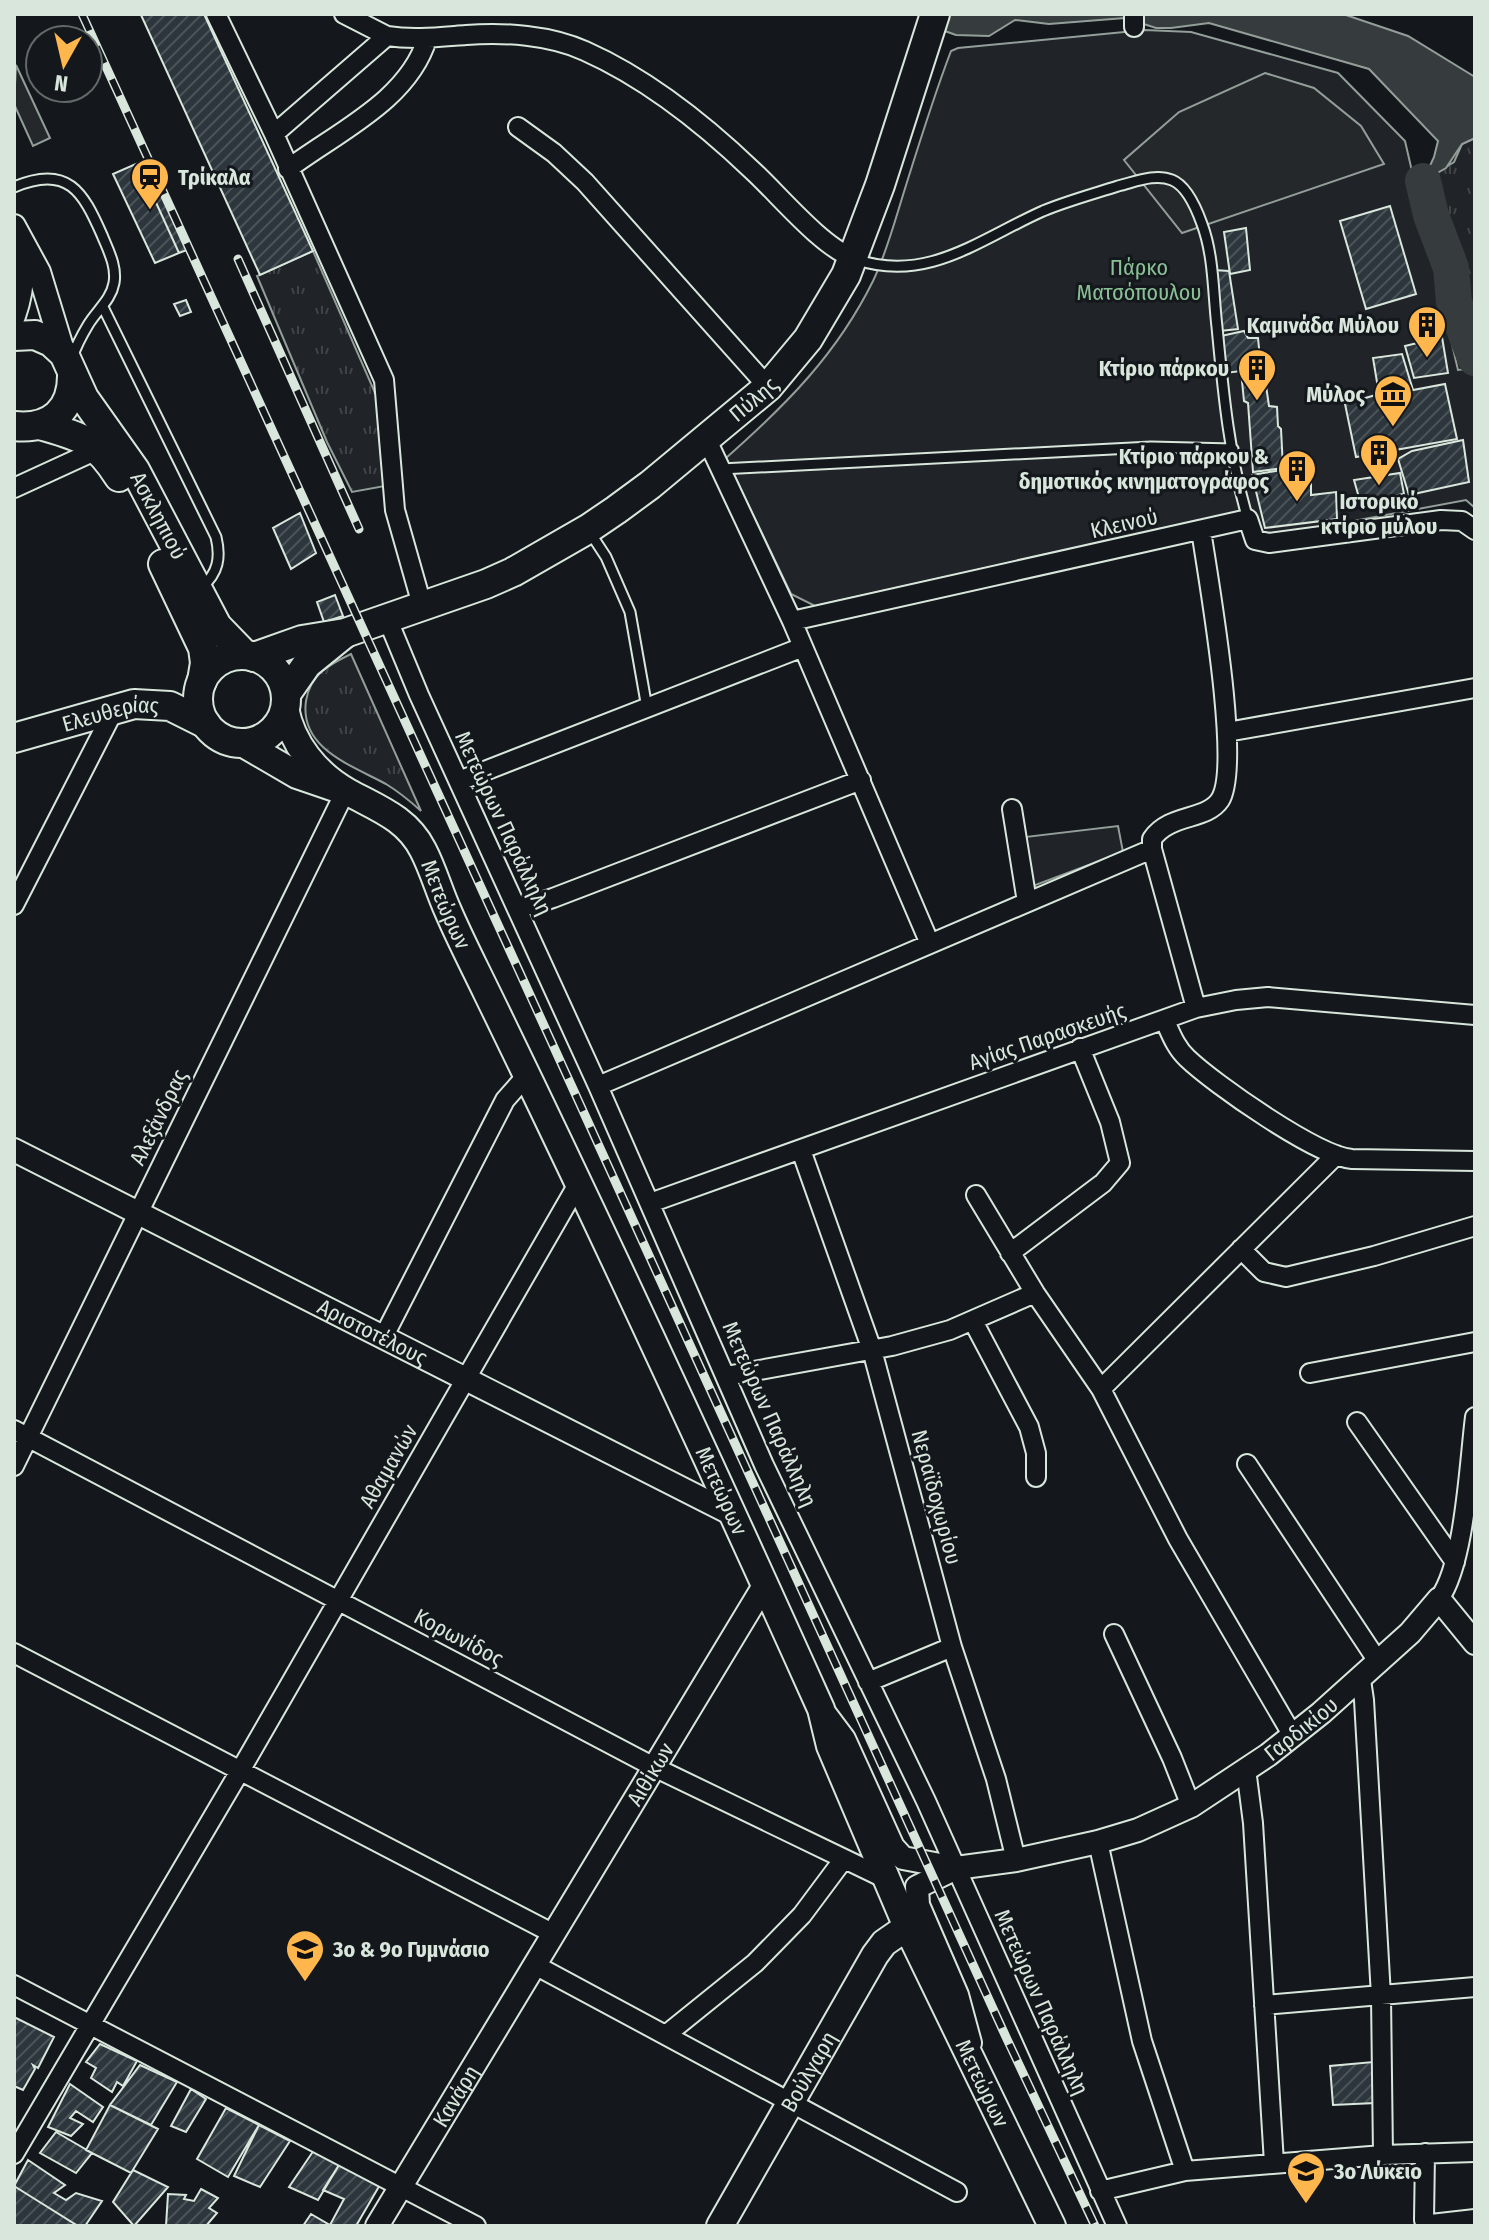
<svg xmlns="http://www.w3.org/2000/svg" width="1489" height="2240" viewBox="0 0 1489 2240" font-family="'Fira Sans Condensed',sans-serif">
	<defs>
		<pattern id="grass-tufts" width="24" height="20" patternUnits="userSpaceOnUse" patternTransform="scale(2)"><rect width="24" height="20" fill="#202428"/><path d="M3 7l-1-3M5 7V3M7 7l1-3M15 17l-1-3M17 17v-4M19 17l1-3" fill="none" stroke="#404447"/></pattern>
		<pattern id="building-hatch" width="6" height="6" patternUnits="userSpaceOnUse" patternTransform="scale(2)"><rect width="6" height="6" fill="#2c363c"/><path d="M-1 1l2-2M0 6l6-6M5 7l2-2" fill="none" stroke="#4a5358"/></pattern>
	</defs>
	<rect width="100%" height="100%" fill="#14181c"/>
	<path fill="url(#grass-tufts)" stroke="#939e99" stroke-width="2" d="M1475 138V320L1463 312 1457 300 1456 257 1452 234 1426 179 1454 162 1462 144Z
		M313 251 376 395 383 434 385 486 352 492 327 442 257 276Z
		M351 654 421 811C410 801 399 792 386 784 353 766 299 749 306 701 310 675 328 665 351 654Z"/>
	<path fill="#202428" stroke="#939e99" stroke-width="2" d="M1145 30 1191 32 1338 73 1405 141 1458 370 1475 368V508L1466 500 1268 537 1215 520H1200L815 606 791 594 726 458C786 405 837 354 873 281 886 254 894 224 903 195 918 147 933 98 951 51L958 48Z
		M1118 826 1123 852 1033 886 1025 837Z"/>
	<path fill="#24282b" stroke="#939e99" stroke-width="2" d="M16 65 50 138 33 146 14 104Z
		M1265 73 1314 88 1361 126 1384 164 1182 233 1124 160 1179 112Z"/>
	<path fill="#363b3e" stroke="#939e99" stroke-width="2" d="M918 14H1343L1408 36 1475 77V138L1462 144 1446 168 1423 181 1434 157 1438 141 1369 69 1209 23 1171 28H1156L1125 18 1049 24 1015 20 989 36 956 35 942 30Z"/>
	<g fill="none" stroke-linecap="round" stroke-linejoin="round">
		<path stroke="#363b3e" stroke-width="36" d="M1423 181 1431 215 1451 268 1454 302 1475 358"/>
	</g>
	<path fill="url(#building-hatch)" stroke="#d8e6dc" stroke-width="2" d="M204 14 313 251 260 275 141 15Z
		M145 160 187 250 179 253 138 163Z
		M138 163 179 253 155 263 113 174Z
		M1390 206 1416 294 1366 309 1340 221Z
		M1246 228 1250 270 1230 274 1224 232Z
		M1213 270 1229 271 1238 329 1220 331Z
		M186 300 191 312 180 316 174 304Z
		M1244 331 1248 338H1258L1260 358H1265L1269 378 1265 379 1269 406 1277 407 1278 426 1281 429 1283 468 1253 472 1248 403 1244 401 1241 371 1225 373 1221 336Z
		M1442 337 1448 373 1414 378 1405 346Z
		M1402 354 1413 390 1445 384 1457 439 1356 457 1345 404 1379 394 1373 358Z
		M1463 440 1469 482 1409 495 1398 459 1412 451Z
		M1311 465V495L1336 492 1337 519 1265 528 1252 475Z
		M1400 473 1404 494 1360 501 1354 480Z
		M300 513 316 553 291 569 273 528Z
		M335 595 343 616 324 622 317 602Z
		M14 2017 54 2037 38 2068 33 2065 35 2069 23 2090 14 2086Z
		M100 2044 137 2061 123 2086 117 2082 112 2092 91 2078 96 2068 86 2062Z
		M1373 2062 1375 2103 1333 2105 1330 2066Z
		M140 2065 177 2082 151 2125 110 2105Z
		M70 2084 103 2107 93 2122 76 2111 70 2118 83 2124 71 2136 48 2127Z
		M191 2089 206 2099 186 2132 171 2126Z
		M110 2105 158 2129 131 2173 86 2150Z
		M226 2108 259 2125 228 2177 197 2159Z
		M259 2125 290 2141 260 2187 234 2176Z
		M56 2132 92 2153 76 2173 40 2153Z
		M314 2150 339 2165 318 2200 289 2187Z
		M28 2160 65 2185 54 2193 66 2200 76 2193 102 2201 85 2226H78L14 2186Z
		M339 2165 381 2183 356 2226 330 2225 344 2199 323 2190Z
		M133 2170 168 2187 134 2226 113 2202Z
		M14 2186 78 2226H14Z
		M201 2189 218 2198 209 2208 217 2213 206 2226H166L168 2194 186 2195 184 2199 194 2201Z
		M311 2214 330 2225 332 2226H303Z"/>
	<g fill="none" stroke-linecap="round" stroke-linejoin="round">
		<defs>
			<path id="service" d="M14 187C68 164 83 192 102 235 108 250 117 266 114 283 111 300 97 310 88 325 82 335 76 346 72 358
				M855 259C927 284 980 239 1043 211 1067 201 1093 194 1118 186 1135 182 1155 173 1172 180 1187 186 1197 210 1202 224 1214 256 1213 293 1217 327 1223 390 1229 457 1248 519
				M103 307 216 537C221 558 218 573 202 587
				M721 469 1151 447 1233 449
				M589 531 606 557 630 612 647 708"/>
			<path id="minor" d="M216 14 274 134 384 380 395 510 422 605
				M344 14 387 36
				M1134 27V14
				M518 127 554 153 585 182 768 387
				M274 134 387 36C414 40 439 37 466 35 504 32 550 35 585 51 648 79 704 124 753 171 780 196 821 246 853 258
				M288 169C337 132 408 101 427 39
				M706 438 792 621 930 944
				M14 488 99 449
				M387 618 419 695 598 1086 764 1465 926 1801 1117 2226
				M792 621 1248 519 1255 540 1269 543 1441 520 1462 521 1475 530
				M1227 732 1475 688
				M459 781 803 647
				M1012 809 1027 902
				M14 905 115 708
				M517 906 532 905 553 898 861 780
				M1196 1008 1152 849V839C1170 813 1206 821 1220 800 1242 766 1208 578 1201 530
				M1165 1021C1171 1034 1176 1048 1187 1058 1214 1084 1317 1156 1352 1159L1475 1161
				M598 1086 1152 849
				M801 1150 872 1350 952 1647 996 1779 1016 1860
				M976 1195 1035 1293 1101 1389 1178 1539 1293 1736
				M650 1203 1196 1008 1236 1000 1268 997 1475 1015
				M1241 1249 1264 1272 1286 1277 1374 1256 1475 1226
				M1010 1253 1103 1183 1120 1163 1110 1122 1080 1048
				M973 1321 1029 1427 1036 1453V1477
				M384 1336 505 1100 527 1075
				M1310 1373 1475 1342
				M726 1376 892 1346 950 1330 1035 1293
				M1101 1389 1336 1155
				M1357 1422 1455 1562
				M14 1430 654 1767 886 1879
				M1247 1464 1379 1663
				M14 1466 346 790
				M1439 1599C1465 1563 1469 1464 1475 1417
				M1114 1634 1172 1758 1191 1806
				M14 1653 554 1934
				M1361 1680 1364 1700 1381 1996 1383 2155
				M868 1682 952 1647
				M1246 1769 1253 1823 1274 2163
				M1098 1842 1142 2041 1185 2171
				M535 1965 957 2192
				M14 1985 476 2226
				M1264 2005 1475 1987
				M667 2034 755 1963 802 1915 843 1860
				M1425 2153 1424 2220 1431 2224 1475 2219
				M14 2154 240 1771 578 1184
				M1100 2191 1185 2171 1383 2155 1475 2152"/>
			<g id="tertiary">
				<path d="M14 226 39 272 64 354"/>
				<path d="M14 316C22 293 25 270 20 246"/>
				<path id="s1" d="M14 1150 732 1514"/>
				<path d="M823 1711 844 1739 893 1847 903 1858 956 1868"/>
				<path id="s2" d="M970 2043 957 1995 918 1905 917 1887 956 1868 1016 1860 1098 1842 1138 1830 1191 1806 1268 1755 1321 1713 1410 1633 1439 1599 1475 1643"/>
				<path id="s3" d="M377 2226 765 1584"/>
			</g>
			<g id="secondary">
				<path id="s4" d="M285 708C292 744 316 774 348 792 377 808 407 818 423 850 433 869 439 891 448 911 460 939 474 966 487 993 602 1229 713 1469 821 1709L830 1746 907 1927 1052 2226"/>
				<path d="M242 743 297 775 335 788"/>
				<path id="s5" d="M720 2226 875 1955 884 1943 907 1927"/>
			</g>
			<g id="primary">
				<path id="s6" d="M14 336 35 335 51 342 64 354 84 398 135 470 217 626 245 655"/>
				<path d="M40 425C81 437 95 439 119 477"/>
				<path d="M14 426C51 430 73 410 72 373"/>
				<path d="M163 564 203 648 205 663 202 681"/>
				<circle cx="242" cy="699" r="44"/>
				<path id="s7" d="M254 657 302 640 345 633 486 584 513 572 588 529 616 510 650 485 768 387 808 339 846 275 880 185 935 14"/>
				<path d="M286 694 307 664 344 634"/>
				<path id="s8" d="M14 738 134 704 170 706 206 724"/>
			</g>
		</defs>
		<use href="#service" stroke="#d8e6dc" stroke-width="13"/>
		<use href="#minor" stroke="#d8e6dc" stroke-width="22"/>
		<use href="#tertiary" stroke="#d8e6dc" stroke-width="26"/>
		<use href="#secondary" stroke="#d8e6dc" stroke-width="30"/>
		<use href="#primary" stroke="#d8e6dc" stroke-width="32"/>
		<use href="#service" stroke="#14181c" stroke-width="9"/>
		<use href="#minor" stroke="#14181c" stroke-width="18"/>
		<use href="#tertiary" stroke="#14181c" stroke-width="22"/>
		<use href="#secondary" stroke="#14181c" stroke-width="26"/>
		<use href="#primary" stroke="#14181c" stroke-width="28"/>
		<defs>
			<path id="rail" d="M82 14 1006 2037 1095 2226
				M238 259 359 529"/>
		</defs>
		<use href="#rail" stroke="#d8e6dc" stroke-width="9"/>
		<use href="#rail" stroke="#14181c" stroke-width="6" stroke-dasharray="18" stroke-linecap="butt"/>
	</g>
	<defs>
		<symbol id="station-pin" viewBox="-11 -11 22 30"><path d="M0 17L-7.5 6A9.5 9.5 0 1 1 7.5 6Z" fill="#ffb74d" stroke="#14181c"/><path d="M-3-6H3Q5-6 5-4V2Q5 4 3 4L4.5 6H3L1.5 4h-3L-3 6H-4.5L-3 4Q-5 4-5 2V-4Q-5-6-3-6ZM-3.5-4v3h7v-3ZM-3.5 1v1.5H-2V1ZM2 1v1.5H3.5V1Z" fill="#111"/></symbol>
		<symbol id="building-pin" viewBox="-11 -11 22 30"><path d="M0 17L-7.5 6A9.5 9.5 0 1 1 7.5 6Z" fill="#ffb74d" stroke="#14181c"/><path d="M-4-6H4V6H1V3H-1V6H-4ZM-2.5-4.3h1.7v1.8h-1.7ZM.8-4.3h1.7v1.8H.8ZM-2.5-1h1.7V.8h-1.7ZM.8-1h1.7V.8H.8Z" fill="#111"/></symbol>
		<symbol id="museum-pin" viewBox="-11 -11 22 30"><path d="M0 17L-7.5 6A9.5 9.5 0 1 1 7.5 6Z" fill="#ffb74d" stroke="#14181c"/><path d="M0-6L6-3V-2H-6V-3ZM-5-1h2V3h-2ZM-1-1h2V3h-2ZM3-1h2V3H3ZM-6 4H6V6H-6Z" fill="#111"/></symbol>
		<symbol id="school-pin" viewBox="-11 -11 22 30"><path d="M0 17L-7.5 6A9.5 9.5 0 1 1 7.5 6Z" fill="#ffb74d" stroke="#14181c"/><path d="M0-5L7-2L0 1L-7-2ZM-4 1L0 2.5L4 1V4Q0 6-4 4Z" fill="#111"/></symbol>
	</defs>
	<g fill-rule="evenodd">
		<use href="#station-pin" x="128" y="155" width="44" height="60"/>
		<use href="#building-pin" x="1405" y="303" width="44" height="60"/>
		<use href="#building-pin" x="1235" y="346" width="44" height="60"/>
		<use href="#museum-pin" x="1371" y="372" width="44" height="60"/>
		<use href="#building-pin" x="1357" y="431" width="44" height="60"/>
		<use href="#building-pin" x="1275" y="447" width="44" height="60"/>
		<use href="#school-pin" x="283" y="1927" width="44" height="60"/>
		<use href="#school-pin" x="1284" y="2149" width="44" height="60"/>
	</g>
	<g text-anchor="middle" stroke-width="6" stroke-linejoin="round" paint-order="stroke">
		<g font-size="22" font-weight="bold" fill="#d8e6dc" stroke="#14181c" text-anchor="end">
			<text x="178" y="185" text-anchor="start">Τρίκαλα</text>
			<text x="1399" y="333">Καμινάδα Μύλου</text>
			<text x="1229" y="376">Κτίριο πάρκου</text>
			<text x="1365" y="402">Μύλος</text>
			<text x="1269" y="464">Κτίριο πάρκου &amp;<tspan x="1269" dy="25">δημοτικός κινηματογράφος</tspan></text>
			<text x="1379" y="509" text-anchor="middle">Ιστορικό<tspan x="1379" dy="25">κτίριο μύλου</tspan></text>
			<text x="333" y="1957" text-anchor="start">3ο &amp; 9ο Γυμνάσιο</text>
			<text x="1334" y="2179" text-anchor="start">3ο Λύκειο</text>
		</g>
		<g font-size="22" fill="#8ac095" stroke="#14181c">
			<text x="1139" y="275">Πάρκο<tspan x="1139" dy="25">Ματσόπουλου</tspan></text>
		</g>
		<g font-size="22" fill="#d8e6dc" stroke="#14181c">
			<text dy="8" stroke="none"><textPath href="#s7" startOffset="570">Πύλης</textPath></text>
			<text dy="8" stroke="none"><textPath href="#s6" startOffset="244">Ασκληπιού</textPath></text>
			<text transform="translate(1124 523) rotate(-13)" y="8">Κλεινού</text>
			<text dy="8" stroke="none"><textPath href="#s8" startOffset="100">Ελευθερίας</textPath></text>
			<text transform="translate(504 823) rotate(65)" y="8">Μετεώρων Παράλληλη</text>
			<text dy="8" stroke="none"><textPath href="#s4" startOffset="264">Μετεώρων</textPath></text>
			<text transform="translate(1047 1036) rotate(-19)" y="8">Αγίας Παρασκευής</text>
			<text transform="translate(158 1117) rotate(-64)" y="8">Αλεξάνδρας</text>
			<text dy="8" stroke="none"><textPath href="#s1" startOffset="402">Αριστοτέλους</textPath></text>
			<text transform="translate(770 1414) rotate(66)" y="8">Μετεώρων Παράλληλη</text>
			<text transform="translate(388 1466) rotate(-60)" y="8">Αθαμανών</text>
			<text dy="8" stroke="none"><textPath href="#s4" startOffset="912">Μετεώρων</textPath></text>
			<text transform="translate(937 1497) rotate(75)" y="8">Νεραϊδοχωρίου</text>
			<text transform="translate(459 1637) rotate(28)" y="8">Κορωνίδος</text>
			<text dy="8" stroke="none"><textPath href="#s2" startOffset="588">Γαρδικίου</textPath></text>
			<text dy="8" stroke="none"><textPath href="#s3" startOffset="528">Αιθίκων</textPath></text>
			<text transform="translate(1042 2002) rotate(66)" y="8">Μετεώρων Παράλληλη</text>
			<text dy="8" stroke="none"><textPath href="#s5" startOffset="178">Βούλγαρη</textPath></text>
			<text dy="8" stroke="none"><textPath href="#s4" startOffset="1560">Μετεώρων</textPath></text>
			<text dy="8" stroke="none"><textPath href="#s3" startOffset="152">Κανάρη</textPath></text>
		</g>
	</g>
	<rect width="1489" height="2240" fill="none" stroke="#d8e6dc" stroke-width="32"/>
	<g transform="translate(64 64) rotate(188)"><circle r="38" fill="#14181c" stroke="#626a69" stroke-width="2"/>
	<path d="M0-6L14 30L0 20L-14 30Z" fill="#ffb74d"/>
	<text y="-12" font-size="22" font-weight="bold" text-anchor="middle" fill="#d8e6dc">N</text>
	</g>
</svg>
